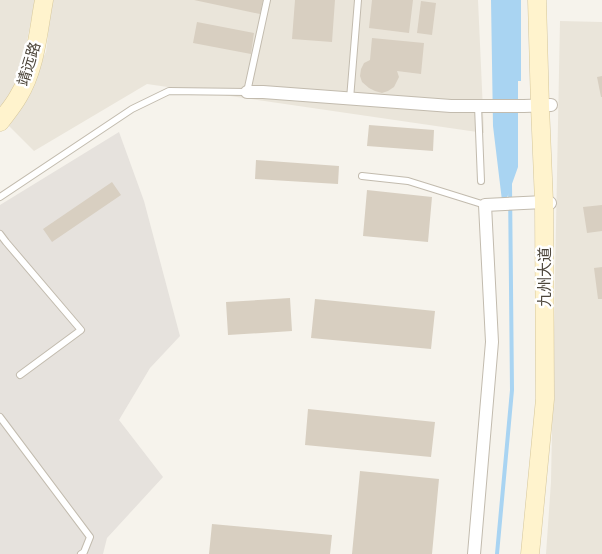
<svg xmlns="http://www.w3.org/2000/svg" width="602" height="554" viewBox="0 0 602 554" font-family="Arial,'Noto Sans SC',sans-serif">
	<rect width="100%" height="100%" fill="#f6f3ec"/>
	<path fill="#eae5da" d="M0 0H35L20 77 0 110Z
		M52 0H478L484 133 147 84 34 151 8 125 46 52Z
		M560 21 602 22V554H546L551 482Z"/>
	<path fill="#e6e2dd" d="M119 132 144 201 180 336 150 368 119 420 163 477 107 538 103 554H0V205Z"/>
	<path fill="#a9d4f2" d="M491 0H521V81H518V167L503 209 493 126Z"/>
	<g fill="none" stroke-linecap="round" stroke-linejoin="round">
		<path stroke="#a9d4f2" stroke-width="4" d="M497 554 512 390 510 184"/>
	</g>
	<path fill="#d8cfc1" d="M194 0H263L260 14Z
		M295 0H335L332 42 292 39Z
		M372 0H413L409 33 369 28Z
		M421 1 436 3 432 35 417 33Z
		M197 22 254 33 251 54 193 43Z
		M372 38 424 43 421 74 397 71 399 77 394 87 388 91 382 93 375 91 369 88 362 82 360 76 361 69 364 63 370 60Z
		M602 76V97H601L597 77Z
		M369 125 434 130 433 151 367 146Z
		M256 160 339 166 338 184 255 179Z
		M112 182 121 195 52 242 43 229Z
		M367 190 432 197 428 242 363 236Z
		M602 205V231L587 233 583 207Z
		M602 267V299H598L594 268Z
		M290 298 292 331 228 335 226 302Z
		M315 299 435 311 431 349 311 338Z
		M308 409 435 422 431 457 305 445Z
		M360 471 439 479 432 554H352Z
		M212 524 332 535 330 554H209Z"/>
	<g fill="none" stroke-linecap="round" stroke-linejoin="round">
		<defs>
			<path id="lane" d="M350 99 358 0
				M478 106 481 181
				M362 176 408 181 485 205
				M0 197 132 109 169 91 247 92 267 0
				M0 234 6 242 81 330 20 375
				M0 417 90 537 84 552 81 554"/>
			<path id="street" d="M247 92H263L451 106H524L551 105
				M474 554 492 342 485 205 544 202 550 203"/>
			<path id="secondary" d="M0 122C6 114 13 106 18 97 36 68 38 32 44 0
				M530 554 545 399 544 202 540 106 537 0"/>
		</defs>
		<use href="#lane" stroke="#c2bbae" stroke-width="8"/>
		<use href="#street" stroke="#c2bbae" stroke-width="14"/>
		<use href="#secondary" stroke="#d6c79b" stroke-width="19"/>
		<use href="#lane" stroke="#fff" stroke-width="6"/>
		<use href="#street" stroke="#fff" stroke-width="12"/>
		<use href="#secondary" stroke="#fff3cd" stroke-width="18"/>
	</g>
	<g text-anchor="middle" stroke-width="5" stroke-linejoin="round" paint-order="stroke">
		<g font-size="15" fill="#4b4439" stroke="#fff">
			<text transform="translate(29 64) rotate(-73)" y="5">靖远路</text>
			<text transform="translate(545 277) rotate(-90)" y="5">九州大道</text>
		</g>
	</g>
</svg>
